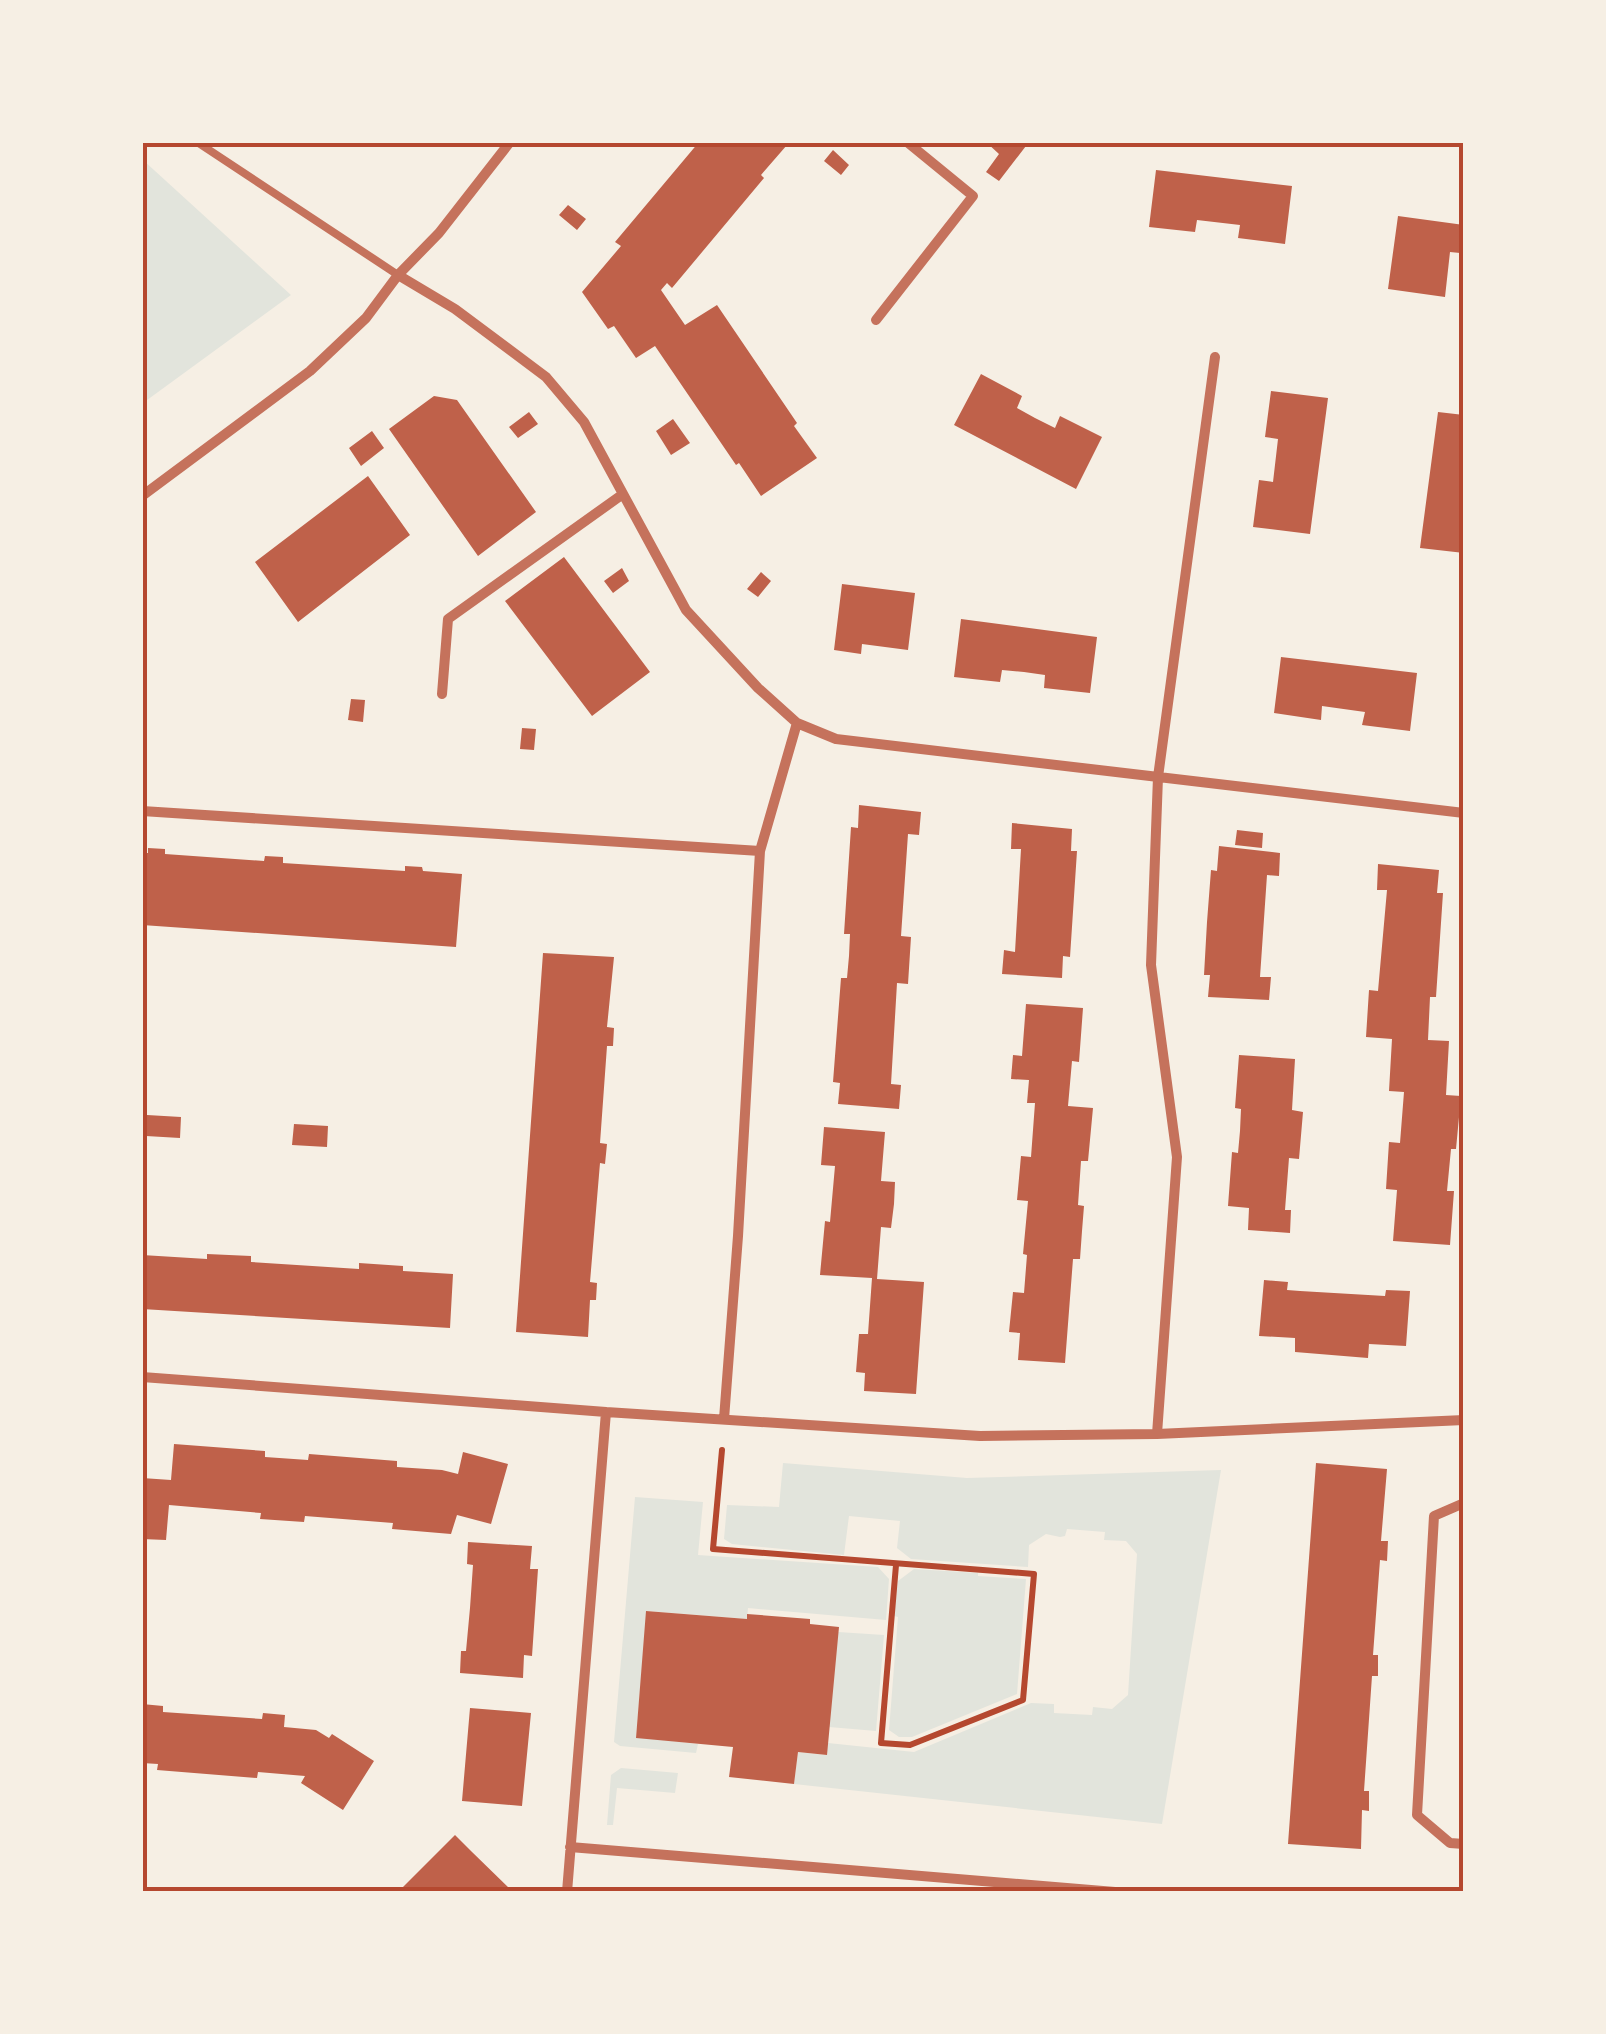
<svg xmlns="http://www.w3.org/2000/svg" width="1606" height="2034" viewBox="0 0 1606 2034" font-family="'Public Sans',sans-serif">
	<rect width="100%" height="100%" fill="#f6efe4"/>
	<path fill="#e2e4dc" d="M143 160 291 295 143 403 142 160Z
		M783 1463 967 1478 1221 1470 1162 1824 794 1784 798 1752 826 1755 828 1743 914 1752 1031 1703 1054 1704V1713L1092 1715 1093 1707 1112 1709 1128 1695 1137 1554 1126 1541 1104 1540 1105 1532 1067 1529 1065 1536 1060 1537 1046 1534 1029 1545 1028 1567 911 1559 897 1548 900 1521 849 1516 844 1555 732 1544 724 1539 727 1505 779 1507Z
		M635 1497 703 1502 698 1555 878 1567 889 1579 886 1620 748 1608 747 1619 647 1611 636 1737 698 1744 696 1753 620 1746 614 1742Z
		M914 1569 978 1573V1576L1026 1579 1017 1694 912 1737H899L889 1730 898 1617 894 1616 898 1581Z
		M838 1632 884 1635 876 1731 829 1727Z
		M621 1768 678 1773 675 1793 617 1788 613 1825H607L611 1775Z"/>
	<path fill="#bf614a" d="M699 142H783L787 145 761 175 764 178 672 288 667 283 661 290 685 325 717 305 797 423 794 426 817 458 761 496 739 463 736 465 655 346 636 358 614 326 608 329 582 292 621 246 615 242Z
		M986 142H1029L999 181 986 172 999 154Z
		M833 150 849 165 841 175 824 161Z
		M1156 170 1292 186 1285 244 1238 238 1240 225 1197 220 1195 232 1149 227Z
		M568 205 586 219 577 230 559 215Z
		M1398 216 1464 225 1460 253 1450 252 1445 297 1388 289Z
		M981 374 1022 396 1017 408 1035 418 1055 428 1060 416 1102 437 1076 489 954 425Z
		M1271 391 1328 398 1310 534 1253 527 1259 480 1273 482 1278 439 1265 437Z
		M434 396 457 400 536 512 478 556 389 429Z
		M529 412 538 424 518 438 509 427Z
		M1438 412 1464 415V553L1420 548Z
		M673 419 690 443 671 455 656 431Z
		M372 431 384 448 361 466 349 448Z
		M368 476 410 535 298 622 255 562Z
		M564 557 650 672 592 716 505 601Z
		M622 568 629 581 613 593 604 581Z
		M761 572 771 581 758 597 747 589Z
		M842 584 915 593 908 650 862 644 861 654 834 650Z
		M961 619 1097 637 1090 693 1044 688 1045 675 1024 672 1002 670 1000 682 954 677Z
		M1281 657 1417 673 1410 731 1362 725 1365 712 1322 706 1321 720 1274 713Z
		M351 699 365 700 363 722 348 720Z
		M522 728 536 729 534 750 520 749Z
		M859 805 921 812 919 835 908 834 901 936 911 937 908 984 897 983 894 1034 891 1084 901 1085 899 1109 838 1104 840 1083 833 1082 841 978H847L849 956 850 934H844L851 827 858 828Z
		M1012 823 1072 829 1071 851H1077L1070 957 1063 956 1062 978 1002 974 1004 950 1015 952 1021 849H1011Z
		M1237 830 1263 833 1262 848 1235 845Z
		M1219 846 1280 853 1279 876 1267 875 1260 977H1271L1269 1000 1208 997 1210 975H1204L1207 922 1211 870 1217 871Z
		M148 848 165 849V854L264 861 265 856 283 857V863L405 871V866L422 867 423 871 462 874 456 947 142 925V853H148Z
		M1378 864 1439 870 1437 893H1443L1436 997H1430L1428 1040 1449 1041 1446 1095 1461 1096 1456 1149H1451L1447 1191H1454L1450 1245 1393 1241 1397 1190 1386 1189 1389 1142 1400 1143 1404 1092 1389 1091 1392 1039 1366 1037 1369 990 1378 991 1387 890H1377Z
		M543 953 614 957 607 1027 614 1028 613 1046H607L600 1143 607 1144 605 1164 600 1163 590 1282 597 1283 596 1300H590L588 1337 516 1332Z
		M1026 1004 1083 1008 1079 1062 1072 1061 1068 1106 1093 1108 1088 1161H1081L1078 1205 1084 1206 1082 1231 1080 1259H1073L1065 1363 1018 1360 1020 1333 1009 1332 1013 1292 1024 1293 1027 1255 1023 1254 1028 1201 1017 1200 1021 1156 1031 1157 1035 1103H1027L1029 1080 1011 1079 1013 1055 1022 1056Z
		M1239 1055 1295 1059 1292 1110 1303 1112 1299 1159 1289 1158 1285 1210H1291L1290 1233 1248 1230 1249 1208 1228 1206 1232 1152 1238 1153 1240 1131 1241 1109 1235 1108Z
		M147 1115 181 1117 180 1138 146 1136Z
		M294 1124 328 1126 327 1147 292 1145Z
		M824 1127 885 1132 881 1181 895 1182 894 1204 891 1228 881 1227 877 1279 924 1282 916 1394 864 1391 865 1373 856 1372 859 1334H868L872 1278 820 1275 825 1221 830 1222 835 1166 821 1165Z
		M207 1254 251 1256V1262L359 1269V1263L403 1266V1271L453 1274 450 1328 142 1309V1255L207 1259Z
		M1264 1280 1288 1282 1287 1290 1300 1291 1385 1296 1386 1290 1410 1291 1406 1346 1369 1344 1368 1358 1295 1352V1338L1259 1336Z
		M174 1444 265 1451V1457L308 1460 309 1454 397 1461V1467L442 1470 458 1474 463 1452 508 1464 491 1524 457 1515 451 1534 392 1529 393 1523 305 1516 304 1522 260 1519 261 1513 169 1505 166 1540 142 1539V1478L171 1480Z
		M1316 1463 1387 1469 1381 1541H1388L1387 1561 1380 1560 1373 1655H1378V1676H1372L1364 1791H1369V1811L1362 1810 1361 1849 1288 1844Z
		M468 1542 532 1546 530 1569H538L532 1656 524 1655 523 1678 460 1673 461 1651H466L470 1608 473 1565 467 1564Z
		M646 1611 747 1619V1614L810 1619V1624L839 1627 827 1755 798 1752 794 1784 729 1777 733 1747 636 1738Z
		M142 1704 163 1706V1712L262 1719 263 1713 285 1715 284 1727 316 1730 329 1738 332 1734 374 1761 343 1810 301 1783 305 1776 258 1772 257 1778 157 1770 158 1764 142 1763Z
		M470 1708 531 1713 522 1806 462 1801Z
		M455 1835 471 1851 513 1892H398Z"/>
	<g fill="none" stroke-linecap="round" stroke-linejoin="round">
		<path stroke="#b5482f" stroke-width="6" d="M722 1450 713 1549 1034 1574 1023 1700 910 1745 881 1743 896 1565"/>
		<path stroke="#c5725c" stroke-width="8" d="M197 142 398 275"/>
		<path stroke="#c5725c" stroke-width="10" d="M398 275 455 309 546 377 584 422 686 610 758 688 797 723 836 739 1464 813
			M876 320 973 196 907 142
			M142 496 310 371 366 318 398 275 439 233 510 142
			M442 694 448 619 623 494
			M142 811 760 851
			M142 1377 606 1412 980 1436 1157 1434 1464 1420
			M724 1419 738 1236 760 851 797 723
			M1157 1434 1177 1157 1151 965 1158 777 1215 357
			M1464 1503 1434 1516 1417 1815 1450 1843 1464 1844
			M570 1847 1115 1892
			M567 1892 606 1412"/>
	</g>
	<rect width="1606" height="2034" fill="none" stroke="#f6efe4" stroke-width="290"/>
	<rect x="145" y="145" width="1316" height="1744" fill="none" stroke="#b5482f" stroke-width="4"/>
</svg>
